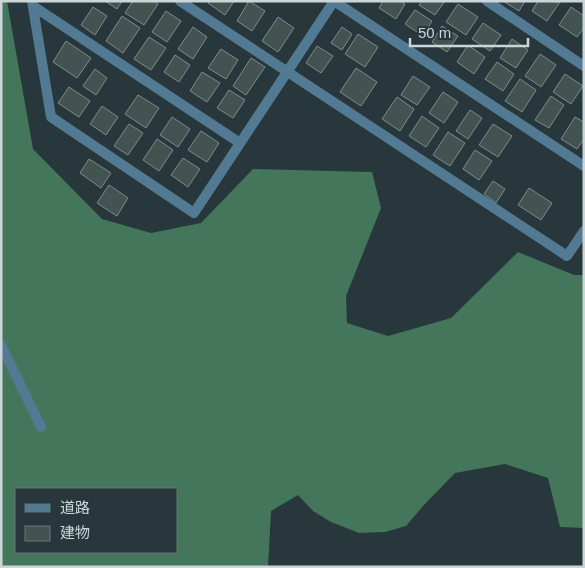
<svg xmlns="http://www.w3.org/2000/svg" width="585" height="568" viewBox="0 0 585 568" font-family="Arial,'Noto Sans JP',sans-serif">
	<rect width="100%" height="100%" fill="#27373b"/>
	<path fill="#43765b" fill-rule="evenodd" d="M1 1H7L33 149 102 219 151 233 201 223 253 169 372 172 381 208 346 296 347 323 388 336 451 318 518 252 574 275H584V528L560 527 548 478 505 464 455 473 423 506 406 526 385 532 359 533 331 522 313 511 298 495 271 511 268 567H1ZM16 489H176V552H16Z"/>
	<path fill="#425351" stroke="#7b8e8b" d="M105 1H122L117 9Z
		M133 1H153L158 4 144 25 125 13Z
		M210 1H234L225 15 208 3Z
		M249 1 265 11 252 31 237 21Z
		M383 1H400L405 4 396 19 379 8Z
		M422 1H445L435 15 419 5Z
		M503 1H525L519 11Z
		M538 1 560 2 547 21 532 11Z
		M458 4 478 17 466 35 446 22Z
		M93 7 107 16 95 35 81 25Z
		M571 7 584 16V28L577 37 559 25Z
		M415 10 432 21 423 36 405 24Z
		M166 11 181 21 167 42 152 32Z
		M122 16 140 28 123 53 106 41Z
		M278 17 294 28 278 52 262 41Z
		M483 23 501 35 490 51 472 39Z
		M442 26 458 36 447 52 432 42Z
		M193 27 207 37 193 59 178 49Z
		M342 27 352 34 342 50 331 43Z
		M358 34 378 47 365 67 345 54Z
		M149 37 166 48 151 70 134 59Z
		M512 39 528 50 516 68 500 58Z
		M66 41 91 58 77 78 53 62Z
		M468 45 485 57 474 74 457 62Z
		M317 46 333 56 321 73 306 63Z
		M221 49 238 60 226 79 208 68Z
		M540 54 556 65 541 87 525 76Z
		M175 55 190 65 179 82 164 72Z
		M251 58 265 67 246 95 233 86Z
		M497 62 514 74 503 91 485 79Z
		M356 68 377 82 361 106 340 92Z
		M95 69 107 78 96 95 83 86Z
		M202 72 220 83 207 102 190 91Z
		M565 74 583 86 571 104 553 92Z
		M413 76 430 87 417 105 401 95Z
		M520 79 536 90 522 112 505 101Z
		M69 87 90 101 79 117 58 103Z
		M229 90 245 100 233 118 217 108Z
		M443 92 458 102 444 123 429 113Z
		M138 95 159 108 146 128 125 114Z
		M551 96 564 105 549 128 535 120Z
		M397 97 414 109 400 131 382 119Z
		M102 106 118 117 106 135 90 124Z
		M470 110 482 118 468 139 456 131Z
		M422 116 439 128 426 147 409 136Z
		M172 117 190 129 178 147 160 135Z
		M575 117 584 122V139L577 149 561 139Z
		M129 124 143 133 128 155 114 146Z
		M493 124 512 136 498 157 479 145Z
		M201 131 219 143 207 162 188 150Z
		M448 132 465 143 450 166 433 155Z
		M157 139 173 150 159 171 143 160Z
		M475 150 492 161 479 180 463 169Z
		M183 158 200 169 188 187 171 175Z
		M89 159 111 173 101 188 80 173Z
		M493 181 505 189 496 203 484 194Z
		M109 185 128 198 117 216 97 203Z
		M529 188 552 203 541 220 518 205Z"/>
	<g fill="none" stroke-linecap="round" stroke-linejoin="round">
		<path stroke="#537a93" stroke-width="10" d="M32 1 51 117 194 213 334 1
			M180 1 567 256 584 231
			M334 1 584 166
			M487 1 584 66
			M33 6 240 143
			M1 345 41 427"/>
	</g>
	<rect width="585" height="568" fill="none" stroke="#ccd5d7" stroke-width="5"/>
	<rect x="15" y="488" width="162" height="65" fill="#27373b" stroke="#697679"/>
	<rect x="25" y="504" width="25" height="8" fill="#537a93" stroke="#697679"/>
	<text x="60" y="513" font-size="15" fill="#ccd5d7">道路</text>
	<rect x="25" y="526" width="25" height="15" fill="#425351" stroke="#697679"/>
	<text x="60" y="538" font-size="15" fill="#ccd5d7">建物</text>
	<path d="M410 38v8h118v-8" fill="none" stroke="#ccd5d7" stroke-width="2.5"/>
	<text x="418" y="38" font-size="15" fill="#ccd5d7" stroke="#27373b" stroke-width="4" paint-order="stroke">50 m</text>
</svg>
